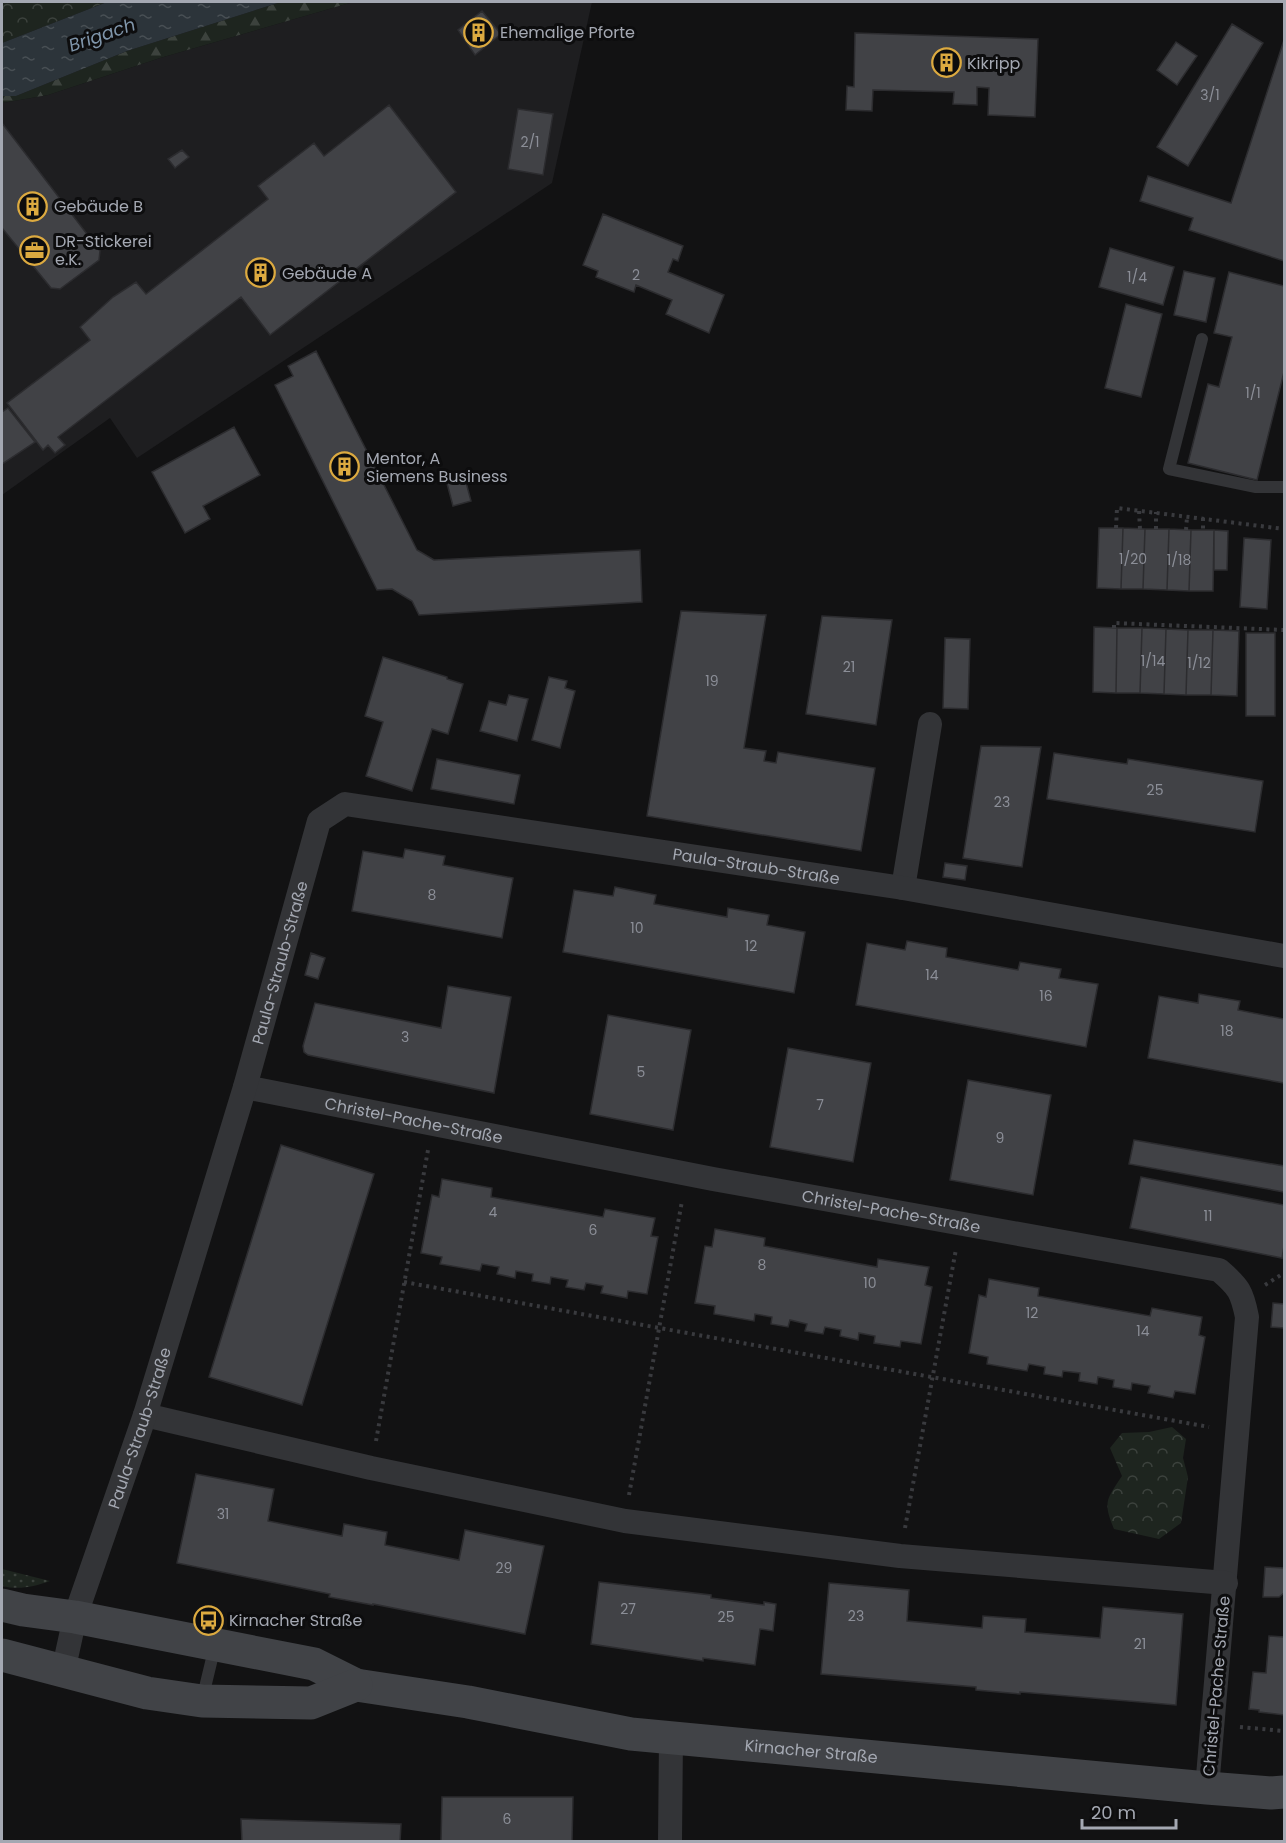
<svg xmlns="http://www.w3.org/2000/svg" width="1286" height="1843" viewBox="0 0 1286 1843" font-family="Poppins,sans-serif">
	<defs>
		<pattern id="grass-dots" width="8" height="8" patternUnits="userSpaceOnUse" patternTransform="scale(1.5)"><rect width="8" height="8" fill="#1e251f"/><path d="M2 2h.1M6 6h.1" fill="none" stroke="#3c423d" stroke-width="1.8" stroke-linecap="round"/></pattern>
		<pattern id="forest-firs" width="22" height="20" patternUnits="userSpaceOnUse" patternTransform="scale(1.5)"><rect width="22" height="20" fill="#1e251f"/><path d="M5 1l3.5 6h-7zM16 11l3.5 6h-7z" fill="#3c423d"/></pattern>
		<pattern id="park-crowns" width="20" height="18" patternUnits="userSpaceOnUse" patternTransform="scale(1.5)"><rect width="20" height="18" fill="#1e251f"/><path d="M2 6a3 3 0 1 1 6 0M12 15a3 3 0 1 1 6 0" fill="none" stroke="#3c423d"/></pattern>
		<pattern id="water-ripples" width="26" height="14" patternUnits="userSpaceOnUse" patternTransform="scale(1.5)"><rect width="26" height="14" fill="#2c343a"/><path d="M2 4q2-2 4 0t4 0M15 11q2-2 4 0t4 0" fill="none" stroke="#484f54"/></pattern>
	</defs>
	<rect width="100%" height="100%" fill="#121213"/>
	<path fill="#1e1e20" d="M353 2H592L552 183 137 458 110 418 2 495V103L48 95 160 58Z"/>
	<path fill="url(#grass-dots)" d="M2 1569 50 1581C33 1587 19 1590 2 1586Z"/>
	<path fill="url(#forest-firs)" d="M281 2H353L160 58 48 95 2 103V96H16L127 51Z"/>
	<path fill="url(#park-crowns)" d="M2 2H107L2 43Z
		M1172 1427 1186 1439 1183 1458 1188 1477 1181 1523 1159 1539 1114 1529C1103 1502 1106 1500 1122 1476L1110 1448 1122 1433 1149 1432Z"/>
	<path fill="url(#water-ripples)" d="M107 2H281L127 51 16 96H2V43Z"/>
	<path fill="#414246" stroke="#2c2c2f" stroke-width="1.5" d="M482 11 501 34 475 55 458 30Z
		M1232 24 1263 43 1188 166 1157 147Z
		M855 33 1038 39 1035 117 988 115 989 88 977 87V105L953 104 954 92 873 90 872 111 846 110 847 86 854 87Z
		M1284 40V261L1189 230 1193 218 1140 201 1148 176 1231 203Z
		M1176 42 1197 56 1177 85 1157 70Z
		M389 105 456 192 270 335 241 297 58 437 65 445 55 453 48 445 43 450 7 403 90 340 80 327 113 297 136 282 146 294 268 199 258 186 314 143 324 156Z
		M518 109 553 114 543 175 508 169Z
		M2 123 100 251 99 260 60 289 51 288 2 228Z
		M182 150 189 157 175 168 168 159Z
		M603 214 683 246 678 261 673 259 668 272 724 295 709 333 666 314 672 300 636 285 634 292 596 277 598 271 583 265Z
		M1110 248 1174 267 1163 305 1099 287Z
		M1184 271 1215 278 1206 322 1174 315Z
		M1229 272 1284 286V372L1257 480 1188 463 1208 384 1219 387 1232 337 1214 333Z
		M1126 304 1162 314 1141 397 1105 388Z
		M316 351 417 550 434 560 640 550 642 602 419 615 412 601 392 589 377 590 275 385 293 376 288 366Z
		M8 408 35 442 2 464V412Z
		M234 427 260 475 203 506 210 519 185 533 152 472Z
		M463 471 471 501 453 506 445 476Z
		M1099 528H1123L1121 589 1097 588Z
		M1123 528 1145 529 1143 589H1121Z
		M1145 529H1169L1167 590 1143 589Z
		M1169 529 1191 530 1189 591 1167 590Z
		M1191 530H1214L1213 591H1189Z
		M1214 530 1228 531 1227 570H1214Z
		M1244 538 1271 540 1267 609 1240 607Z
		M681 611 766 615 744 748 766 751 764 761 776 763 778 752 875 768 861 851 647 816Z
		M822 616 892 620 876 725 806 714Z
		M1094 627 1117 628 1116 693 1093 692Z
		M1117 628H1142L1140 693H1116Z
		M1142 628 1166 629 1164 694 1140 693Z
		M1166 629 1188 630 1186 695 1164 694Z
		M1188 630H1213L1211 695H1186Z
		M1213 630 1239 631 1237 696 1211 695Z
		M1246 633H1275V716H1246Z
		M945 638 970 639 968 709 943 708Z
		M383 657 447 677V679L463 684 448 734 432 729 412 791 366 776 383 722 365 716Z
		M549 677 567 681 565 688 575 691 560 748 532 740Z
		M509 695 528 699 517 741 480 731 489 701 506 705Z
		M981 746 1041 747 1022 867 963 858Z
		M1054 753 1127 764 1128 759 1263 781 1255 832 1047 799Z
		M437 759 520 775 514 804 431 789Z
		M405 849 445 856 443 865 513 878 502 938 352 911 363 851 403 858Z
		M945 863 967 866 965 880 943 877Z
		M615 887 656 895 654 904 727 917 728 908 769 915 767 925 805 932 794 993 563 952 574 890 613 896Z
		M907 941 947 948 946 957 1018 970 1020 962 1061 969 1059 978 1098 984 1086 1047 856 1005 867 943 905 950Z
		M311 953 325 958 318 979 305 975Z
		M448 986 511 997 494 1093 308 1055 304 1052 303 1046 315 1003 441 1028Z
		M1199 994 1240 1001 1238 1010 1284 1019V1083L1148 1058 1159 996 1198 1003Z
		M608 1015 691 1030 673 1130 590 1114Z
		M788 1048 871 1063 853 1162 770 1147Z
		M968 1080 1051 1095 1033 1195 950 1180Z
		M1134 1140 1284 1166V1192L1129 1164Z
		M281 1145 374 1174 302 1405 209 1377Z
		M1141 1177 1284 1205V1246L1282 1258 1130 1228Z
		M442 1179 492 1188 491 1197 603 1217 605 1209 655 1218 651 1236 658 1237 647 1294 628 1291 627 1298 601 1293 603 1286 586 1283 584 1290 566 1287 568 1280 551 1277 550 1284 532 1281 533 1274 516 1271 515 1278 497 1274 499 1267 482 1264 480 1271 440 1264 442 1257 421 1253 432 1195 439 1197Z
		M715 1229 765 1238 764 1246 877 1267 878 1259 929 1267 925 1285 932 1287 921 1344 901 1341 900 1347 874 1343 875 1336 859 1333 858 1340 840 1336 841 1330 825 1327 823 1334 805 1331 807 1324 790 1320 788 1327 771 1324 772 1317 755 1314 754 1321 714 1314 715 1306 695 1303 705 1246 712 1247Z
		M989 1279 1039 1288 1038 1296 1150 1316 1152 1308 1202 1317 1199 1335 1205 1337 1195 1394 1175 1391 1173 1398 1148 1393 1150 1386 1132 1383 1131 1390 1113 1387 1114 1380 1098 1377 1097 1384 1079 1381 1080 1373 1063 1371 1062 1377 1044 1374 1045 1367 1029 1364 1027 1371 987 1364 988 1357 969 1353 979 1295 986 1297Z
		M1273 1303 1284 1304V1328L1271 1327Z
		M196 1474 274 1489 268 1521 342 1536 344 1524 387 1532 385 1545 459 1560 465 1530 544 1546 525 1634 373 1604V1605L329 1597 330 1594 177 1563Z
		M1265 1567 1284 1568V1593L1279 1597H1263Z
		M599 1582 711 1595V1598L764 1605V1602L776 1604 773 1631 760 1629 755 1665 703 1658V1661L591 1644Z
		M829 1583 909 1590 907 1621 982 1628 983 1616 1026 1619 1025 1632 1100 1638 1103 1607 1183 1614 1176 1705 1020 1692V1694L976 1690V1687L821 1674Z
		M1269 1636 1284 1637V1715L1259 1712V1710L1249 1709 1253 1672 1266 1673Z
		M442 1797H573L572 1842H441Z
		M241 1819 401 1824 400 1842H242Z"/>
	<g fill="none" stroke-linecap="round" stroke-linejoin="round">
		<path stroke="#393a3e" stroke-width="4" stroke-dasharray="3 4.5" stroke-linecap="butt" d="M1139 511 1140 529
			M1203 518V530
			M1116 528 1117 508 1284 529
			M1156 529V512
			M1186 530 1187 517
			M1114 628V623L1284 630
			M404 1282 1209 1427
			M1265 1285 1284 1273
			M376 1441 428 1150
			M629 1495 682 1201
			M905 1528 956 1249
			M1240 1727 1284 1731"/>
		<path stroke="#333437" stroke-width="12" d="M1202 339 1169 469 1256 487H1284
			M202 1700 215 1646"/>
		<g stroke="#333437" stroke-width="24">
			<path d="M903 888 930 724"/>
			<path id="s1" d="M245 1087 713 1179 1219 1270C1239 1287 1242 1292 1247 1317L1207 1788"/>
			<path d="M145 1415 371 1468 625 1521 900 1556 1226 1583"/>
			<path id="s2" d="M63 1672 75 1617 145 1415 245 1087 319 821 345 804 903 888 1284 956"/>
			<path d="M670 1842 671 1737"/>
		</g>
		<g stroke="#414347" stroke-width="33">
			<path id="s3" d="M2 1605 23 1610 75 1617 314 1664 356 1685 468 1702 631 1734 1207 1788 1271 1793 1284 1792"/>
			<path d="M2 1655 147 1693 202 1701 311 1703 356 1685"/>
		</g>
	</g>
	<defs>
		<symbol id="building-ring" viewBox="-11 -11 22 22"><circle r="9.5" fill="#0d0d0e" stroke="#dcaa40" stroke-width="1.5"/><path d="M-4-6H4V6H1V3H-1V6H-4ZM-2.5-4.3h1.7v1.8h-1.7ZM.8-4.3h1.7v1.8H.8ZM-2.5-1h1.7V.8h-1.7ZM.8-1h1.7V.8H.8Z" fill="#dcaa40"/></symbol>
		<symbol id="office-ring" viewBox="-11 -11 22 22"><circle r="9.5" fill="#0d0d0e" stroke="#dcaa40" stroke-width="1.5"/><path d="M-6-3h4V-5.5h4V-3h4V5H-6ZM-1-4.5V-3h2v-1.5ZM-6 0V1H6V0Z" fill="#dcaa40"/></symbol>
		<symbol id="bus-ring" viewBox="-11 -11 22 22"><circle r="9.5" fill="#0d0d0e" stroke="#dcaa40" stroke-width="1.5"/><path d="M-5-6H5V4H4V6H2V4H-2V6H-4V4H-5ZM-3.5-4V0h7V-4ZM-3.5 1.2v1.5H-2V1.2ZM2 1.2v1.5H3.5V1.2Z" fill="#dcaa40"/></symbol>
	</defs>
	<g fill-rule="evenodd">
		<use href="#building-ring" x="462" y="16" width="33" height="33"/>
		<use href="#building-ring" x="930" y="46" width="33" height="33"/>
		<use href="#building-ring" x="16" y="190" width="33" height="33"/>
		<use href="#office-ring" x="18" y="234" width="33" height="33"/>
		<use href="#building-ring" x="244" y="256" width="33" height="33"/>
		<use href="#building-ring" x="328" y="450" width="33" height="33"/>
		<use href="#bus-ring" x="192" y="1604" width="33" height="33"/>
	</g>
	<g text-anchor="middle" stroke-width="6" stroke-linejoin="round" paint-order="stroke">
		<g font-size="14" fill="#8b8e97">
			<text x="1210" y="100">3/1</text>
			<text x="530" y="147">2/1</text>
			<text x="636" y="280">2</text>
			<text x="1137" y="282">1/4</text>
			<text x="1253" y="398">1/1</text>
			<text x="1133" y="564">1/20</text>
			<text x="1179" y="565">1/18</text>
			<text x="1153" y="666">1/14</text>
			<text x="1199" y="668">1/12</text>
			<text x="849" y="672">21</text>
			<text x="712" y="686">19</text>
			<text x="1155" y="795">25</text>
			<text x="1002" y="807">23</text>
			<text x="432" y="900">8</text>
			<text x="637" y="933">10</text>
			<text x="751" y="951">12</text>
			<text x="932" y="980">14</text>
			<text x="1046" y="1001">16</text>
			<text x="1227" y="1036">18</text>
			<text x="405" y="1042">3</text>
			<text x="641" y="1077">5</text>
			<text x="820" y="1110">7</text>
			<text x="1000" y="1143">9</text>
			<text x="493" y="1217">4</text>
			<text x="1208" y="1221">11</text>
			<text x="593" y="1235">6</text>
			<text x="762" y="1270">8</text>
			<text x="870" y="1288">10</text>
			<text x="1032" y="1318">12</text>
			<text x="1143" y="1336">14</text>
			<text x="223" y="1519">31</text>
			<text x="504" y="1573">29</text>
			<text x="628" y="1614">27</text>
			<text x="856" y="1621">23</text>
			<text x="726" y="1622">25</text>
			<text x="1140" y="1649">21</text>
			<text x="507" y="1824">6</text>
		</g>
		<g font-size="16" fill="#a4a8b2" stroke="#0d0d0e" text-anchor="start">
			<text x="500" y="38">Ehemalige Pforte</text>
			<text x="967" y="69">Kikripp</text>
			<text x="54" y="212">Gebäude B</text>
			<text x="55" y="247">DR-Stickerei<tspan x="55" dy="18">e.K.</tspan></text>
			<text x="282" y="279">Gebäude A</text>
			<text x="366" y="464">Mentor, A<tspan x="366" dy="18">Siemens Business</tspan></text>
			<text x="229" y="1626">Kirnacher Straße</text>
		</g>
		<g font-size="16" fill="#a4a8b2" stroke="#0d0d0e">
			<text dy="6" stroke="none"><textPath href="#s2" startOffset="1336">Paula-Straub-Straße</textPath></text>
			<text dy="6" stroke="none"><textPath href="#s2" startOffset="742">Paula-Straub-Straße</textPath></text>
			<text dy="6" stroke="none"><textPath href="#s1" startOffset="172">Christel-Pache-Straße</textPath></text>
			<text dy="6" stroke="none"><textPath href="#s1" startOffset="658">Christel-Pache-Straße</textPath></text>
			<text dy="6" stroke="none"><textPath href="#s2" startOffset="256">Paula-Straub-Straße</textPath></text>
			<text transform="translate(1216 1686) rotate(-85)" y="6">Christel-Pache-Straße</text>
			<text dy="6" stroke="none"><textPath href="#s3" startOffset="825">Kirnacher Straße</textPath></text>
		</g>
		<g font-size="18" font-style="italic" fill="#7f95aa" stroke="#0d0d0e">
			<text transform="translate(102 35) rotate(-19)" y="6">Brigach</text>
		</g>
	</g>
	<rect width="1286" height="1843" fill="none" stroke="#a4a8b2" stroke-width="6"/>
	<path d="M1082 1819v9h94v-9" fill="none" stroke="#a4a8b2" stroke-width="3"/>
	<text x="1091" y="1819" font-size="18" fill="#a4a8b2" stroke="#0d0d0e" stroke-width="4.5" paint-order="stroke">20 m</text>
</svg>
